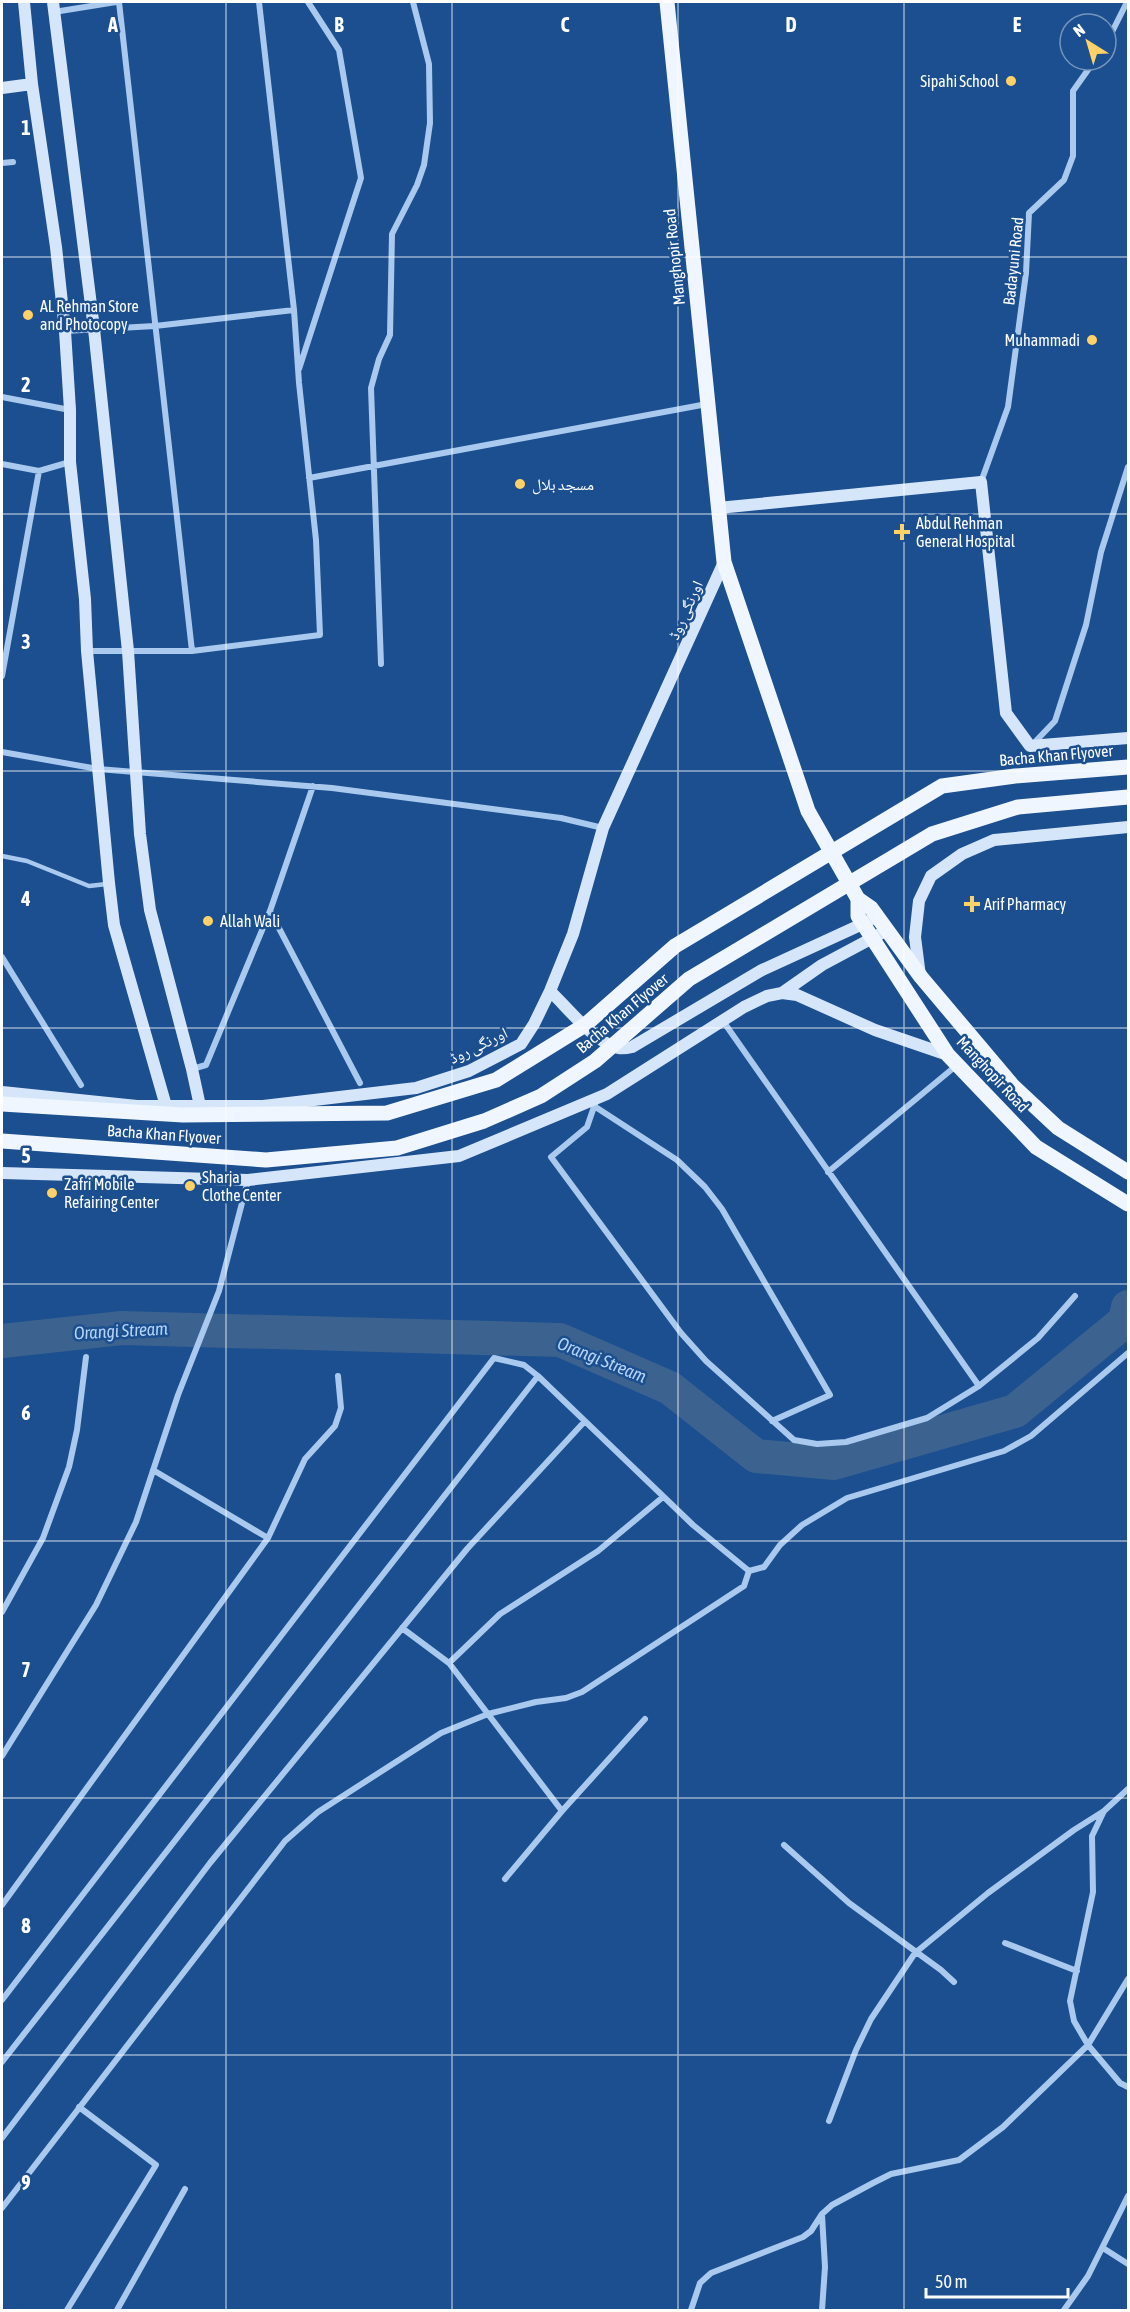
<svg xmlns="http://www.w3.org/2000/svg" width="1130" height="2312" viewBox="0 0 1130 2312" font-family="'Asap Condensed','Noto Naskh Arabic',sans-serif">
	<rect width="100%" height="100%" fill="#1b4f8f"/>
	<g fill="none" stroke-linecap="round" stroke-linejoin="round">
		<path stroke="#3c6290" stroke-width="34" d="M2 1341 122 1328 560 1340 670 1388 756 1456 834 1463 1015 1411 1125 1321 1128 1307"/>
		<path stroke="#a9c9ee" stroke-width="4.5" d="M2 856 27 861 89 886 107 884"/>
		<path stroke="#a9c9ee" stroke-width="6" d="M119 2 192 651
			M54 12 116 2
			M1106 44 1127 2
			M2 163 13 162
			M65 331 155 326 294 310
			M299 369 361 178 339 50 308 2
			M2 397 70 410
			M2 464 39 471 70 462
			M309 478 707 404
			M981 482 1008 407 1026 273 1029 213 1064 180 1073 156V91L1095 60
			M87 651H192L320 635 316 540 299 383 294 310 259 2
			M381 664 371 388 379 359 390 335 392 234 417 185 424 165 430 123 429 64 413 2
			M2 676 39 471
			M1033 744 1055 721 1086 625 1101 552 1128 467
			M2 752 98 769 332 788 561 818 603 828
			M270 911 360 1083
			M2 957 81 1085
			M723 1021 979 1386
			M192 1069 206 1065 270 911 313 786
			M596 1101 587 1127 551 1157 681 1333 706 1361 794 1440 817 1444 846 1442 927 1418 979 1386 1038 1338 1075 1296
			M594 1106 677 1160 705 1187 722 1209 830 1395 772 1421
			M828 1172 957 1065
			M153 1470 268 1538
			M2 1612 43 1538 69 1467 77 1430 86 1357
			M402 1628 449 1663 562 1811
			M449 1663 500 1614 598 1551 663 1497
			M2 1756 96 1605 136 1522 178 1395 219 1291 248 1180
			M1128 1789 1104 1811 1092 1836 1093 1892 1070 2001 1074 2021 1088 2045 1120 2083 1128 2087
			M784 1845 849 1903 941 1970 954 1982
			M505 1879 562 1811 645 1719
			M2 1905 268 1538 305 1459 335 1426 341 1408 338 1376
			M1005 1943 1077 1971
			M2 2000 494 1358 524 1365 538 1376 693 1525 749 1571 764 1567 780 1545 802 1525 847 1498 1004 1451 1031 1436 1128 1353
			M2 2062 538 1376
			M829 2121 856 2050 871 2019 915 1953 988 1893 1074 1830 1104 1811
			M2 2138 210 1863 467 1549 585 1421
			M2 2208 285 1841 318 1812 441 1733 488 1714 536 1702 566 1698 582 1692 744 1586 749 1571
			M822 2215 825 2267 822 2310
			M1103 2248 1128 2264
			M67 2310 156 2165 79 2107
			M117 2310 185 2189
			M691 2310 700 2283 711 2273 803 2237 811 2231 822 2214 832 2205 873 2183 891 2174 959 2160 1003 2127 1088 2045 1128 1979
			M1064 2310 1088 2276 1128 2196"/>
		<path stroke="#d6e6fa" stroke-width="12" d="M24 2 32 84 56 247 65 331 70 410V462L85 599 87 651 109 883 114 925 166 1106
			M53 2 94 329 128 651 140 834 150 910 192 1069 200 1106
			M2 88 32 84
			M718 508 981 482 1006 713 1030 746 1128 738
			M920 976 915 937 919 901 931 876 962 854 994 840 1128 827
			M550 991C567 1007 595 1043 618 1048 623 1049 628 1048 632 1047L762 970 869 921
			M782 993 822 965 880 934
			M2 1092 137 1106H263L416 1088 469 1071 521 1044 534 1024 550 991 573 934 603 828 724 562
			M2 1173 248 1180 459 1156 607 1094 744 1007 767 996 782 993 797 995 875 1030 948 1055"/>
		<path stroke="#f0f6ff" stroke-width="15" d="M667 2 724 562 808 811 858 899 871 908 921 977 1013 1086 1058 1128 1128 1172
			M858 899V916L948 1055 1036 1147 1128 1204"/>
		<path stroke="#f0f6ff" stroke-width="15" d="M2 1104 183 1115 387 1113 496 1080 585 1025 675 946 942 786 1015 776 1128 767
			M2 1141 266 1160 397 1148 484 1121 541 1096 595 1061 689 979 932 834 1018 807 1128 797"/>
	</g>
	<path fill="none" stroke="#fff" stroke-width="1.5" stroke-opacity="0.55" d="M226 2V2310M452 2V2310M678 2V2310M904 2V2310M2 257H1128M2 514H1128M2 771H1128M2 1028H1128M2 1284H1128M2 1541H1128M2 1798H1128M2 2055H1128"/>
	<g fill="#ffd166" stroke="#1b4f8f" stroke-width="2">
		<circle cx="1011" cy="81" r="6"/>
		<circle cx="28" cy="315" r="6"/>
		<circle cx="1092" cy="340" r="6"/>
		<circle cx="520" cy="484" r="6"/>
		<path d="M899 523h6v6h6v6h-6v6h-6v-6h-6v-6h6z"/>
		<path d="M969 895h6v6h6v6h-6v6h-6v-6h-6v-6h6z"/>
		<circle cx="208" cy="921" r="6"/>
		<circle cx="190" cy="1186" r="6"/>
		<circle cx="52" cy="1193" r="6"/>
	</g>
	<g text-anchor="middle" stroke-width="5" stroke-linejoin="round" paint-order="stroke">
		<g font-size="16" fill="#fff" stroke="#1b4f8f" text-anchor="start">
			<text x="999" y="87" text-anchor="end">Sipahi School</text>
			<text x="40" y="312">AL Rehman Store<tspan x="40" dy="18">and Photocopy</tspan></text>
			<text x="1080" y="346" text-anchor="end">Muhammadi</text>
			<text x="532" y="490">مسجد بلال</text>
			<text x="916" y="529">Abdul Rehman<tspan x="916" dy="18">General Hospital</tspan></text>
			<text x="984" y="910">Arif Pharmacy</text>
			<text x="220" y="927">Allah Wali</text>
			<text x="202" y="1183">Sharja<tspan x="202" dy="18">Clothe Center</tspan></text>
			<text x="64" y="1190">Zafri Mobile<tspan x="64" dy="18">Refairing Center</tspan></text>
		</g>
		<g font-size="16" fill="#fff" stroke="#1b4f8f">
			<text transform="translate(674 257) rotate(-96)" y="6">Manghopir Road</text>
			<text transform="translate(1013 261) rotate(-84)" y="6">Badayuni Road</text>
			<text transform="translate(685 610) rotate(-66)" y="6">اورنگی روڈ</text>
			<text transform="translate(1056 755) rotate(-5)" y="6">Bacha Khan Flyover</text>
			<text transform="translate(622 1013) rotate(-40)" y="6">Bacha Khan Flyover</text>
			<text transform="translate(478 1045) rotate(-26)" y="6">اورنگی روڈ</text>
			<text transform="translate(993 1074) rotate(47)" y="6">Manghopir Road</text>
			<text transform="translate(164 1134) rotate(4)" y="6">Bacha Khan Flyover</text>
		</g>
		<g font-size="18" font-style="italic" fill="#b5d3f5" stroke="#1b4f8f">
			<text transform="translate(121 1331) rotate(-3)" y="6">Orangi Stream</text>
			<text transform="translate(602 1360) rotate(22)" y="6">Orangi Stream</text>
		</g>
	</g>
	<g font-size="20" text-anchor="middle" font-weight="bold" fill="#fff" stroke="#1b4f8f" stroke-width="5" stroke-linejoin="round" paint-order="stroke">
		<text x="113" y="32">A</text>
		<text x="339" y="32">B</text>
		<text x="565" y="32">C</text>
		<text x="791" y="32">D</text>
		<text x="1017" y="32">E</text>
		<text x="26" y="135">1</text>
		<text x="26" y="392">2</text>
		<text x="26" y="649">3</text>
		<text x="26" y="906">4</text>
		<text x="26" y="1163">5</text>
		<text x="26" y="1420">6</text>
		<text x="26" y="1677">7</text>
		<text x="26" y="1933">8</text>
		<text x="26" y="2190">9</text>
	</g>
	<rect width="1130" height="2312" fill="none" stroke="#ffffff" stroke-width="6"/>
	<g transform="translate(1088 42) rotate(323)"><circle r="28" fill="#1b4f8f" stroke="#7695bc" stroke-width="1.5"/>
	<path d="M0-4.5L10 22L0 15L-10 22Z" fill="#ffd166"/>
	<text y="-9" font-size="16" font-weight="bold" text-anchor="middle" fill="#ffffff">N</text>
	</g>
	<path d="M926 2288v9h142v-9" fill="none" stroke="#ffffff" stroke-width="3"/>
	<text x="935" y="2288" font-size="18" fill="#ffffff" stroke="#1b4f8f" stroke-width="4.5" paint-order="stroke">50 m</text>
</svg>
